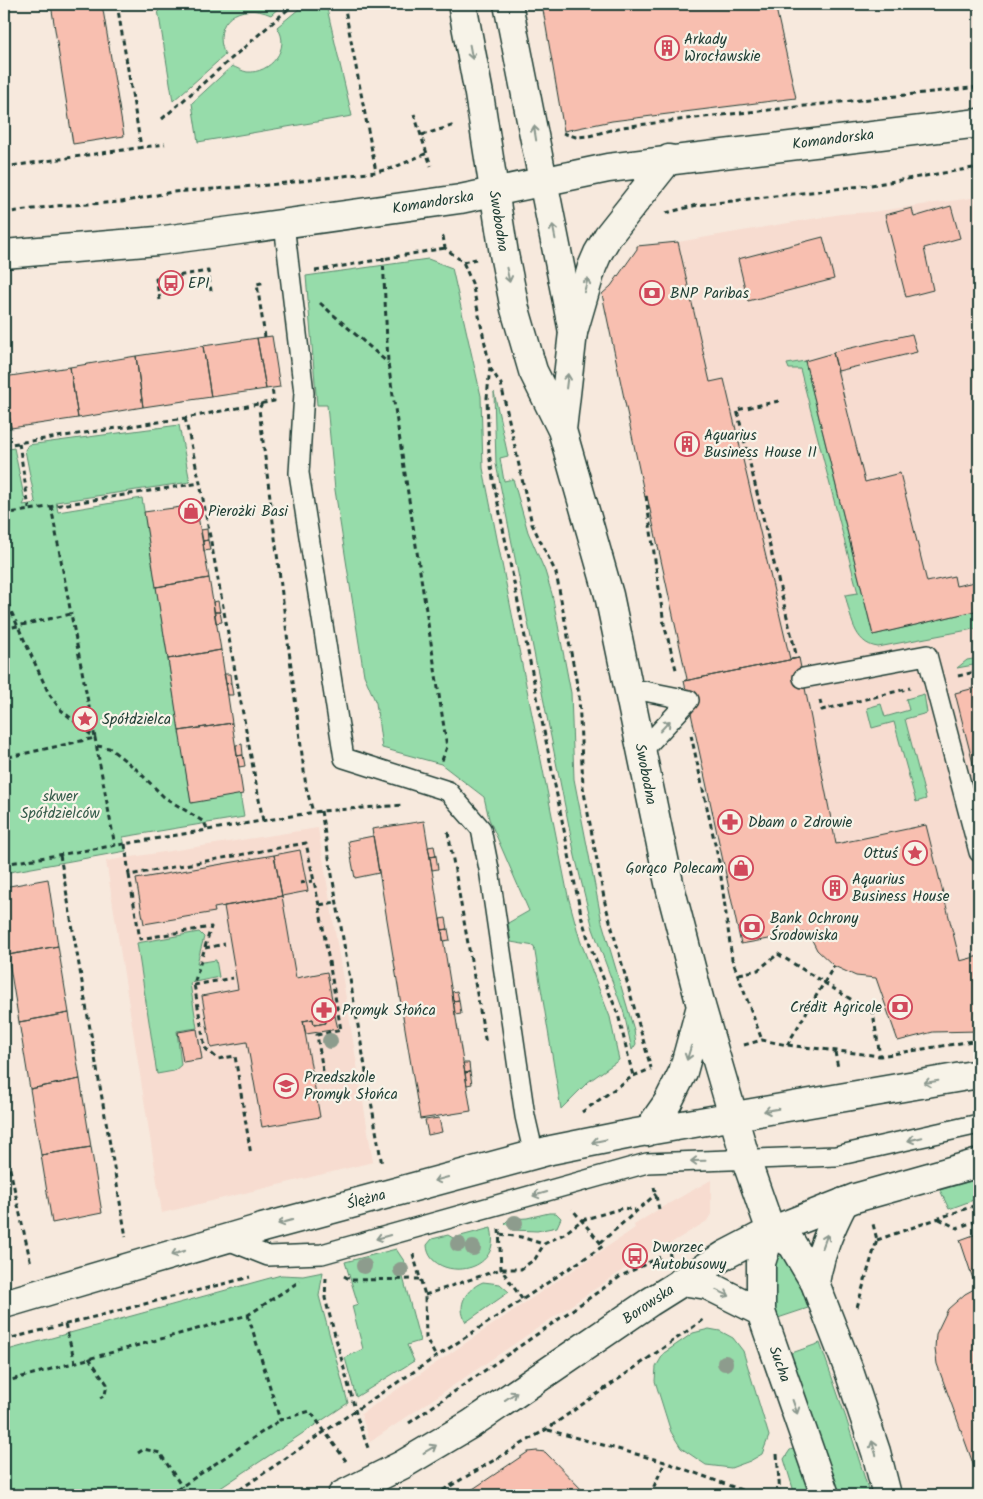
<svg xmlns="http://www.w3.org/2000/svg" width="983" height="1499" viewBox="0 0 983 1499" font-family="Kalam,sans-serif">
	<rect width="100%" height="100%" fill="#f7e9dd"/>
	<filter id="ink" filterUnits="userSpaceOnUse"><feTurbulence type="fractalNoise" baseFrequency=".02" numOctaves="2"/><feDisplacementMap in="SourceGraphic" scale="10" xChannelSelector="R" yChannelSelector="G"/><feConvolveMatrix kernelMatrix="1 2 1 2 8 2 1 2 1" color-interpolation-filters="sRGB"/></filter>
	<g filter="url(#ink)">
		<path fill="#f7dcd0" d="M979 197V1031L933 1032 898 1041 876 978 856 976 834 966 817 950 808 932 741 944 684 681 687 679 648 497H645L602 294 611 286 637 249V246L678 242 841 214 872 212Z
			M318 828 373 1162 162 1213 106 861Z
			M711 1180V1214L707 1221 653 1254 651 1251 370 1442 361 1414 635 1228 634 1225 659 1209Z"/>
		<path fill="#96dcaa" stroke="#5a8c6f" d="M157 4H283L271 15C240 1 210 21 225 55L173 101Z
			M305 4H326L352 116 198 142 192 103 232 66C237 68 242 71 247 72 270 74 292 48 277 27Z
			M428 259 452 268 481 396 483 468 568 896 580 940 610 1017 619 1060 588 1082 561 1109 534 946 511 942 508 923 529 911 489 819 484 797 441 764 382 748 376 703 364 675 335 490 327 405H317L306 276Z
			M805 361 873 635 979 610V628L878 647C853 644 851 615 845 595L858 593 800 369H789L787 364Z
			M494 392 508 456 500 458 504 481 513 479 528 532 545 571 552 594 571 693 574 779 602 922 634 1030 636 1044 632 1050 624 1013 593 929 575 856 496 464Z
			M179 425 190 482 56 502 58 512 142 498 191 802 240 794 244 817 123 837 126 851 4 873V450L14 448 25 501 23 505 37 503 35 501 25 450 28 445Z
			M979 658V664L957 668 967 660Z
			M924 694 927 713 905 719 926 799 916 802 894 722 872 728 867 708 881 704 885 717 909 710 906 699Z
			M199 932 204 937 197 963 216 960 219 977 190 983 197 1028 177 1031 181 1065 174 1071 157 1074 137 943Z
			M979 1179V1198L949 1209 940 1190Z
			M549 1213H556L561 1218 557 1227 537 1231 512 1230 505 1223 509 1219 527 1218Z
			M491 1228C504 1278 428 1281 427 1245L432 1239 448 1235 453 1238Z
			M396 1249 406 1264 407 1272 403 1277 420 1341 407 1345 414 1361 356 1397 345 1358 363 1349 352 1306 358 1304 345 1262Z
			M786 1253 790 1255 808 1308 778 1318 768 1286 769 1262Z
			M323 1272 319 1296 348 1403 210 1495H4V1351L281 1275 303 1276Z
			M483 1282 500 1284 509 1292 466 1322C456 1305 466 1289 483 1282Z
			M709 1329 720 1331 733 1338 743 1351 769 1436 762 1454 750 1461 731 1468 706 1465 681 1448 671 1432 655 1381 656 1367 664 1353 693 1333Z
			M820 1343 846 1418 870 1495H837L789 1354Z
			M796 1448 812 1495H795L784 1459 790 1450Z"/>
		<path fill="#f8bfb0" stroke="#1f3d34" d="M51 4H102L124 136 73 144Z
			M542 4H775L796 98 612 121 564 131Z
			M973 4H979V10L972 8Z
			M951 206 960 238 924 248 933 290 906 297 885 215 912 208 914 217Z
			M823 237 834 279 748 301 738 259Z
			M678 242 710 382 724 379 790 659 799 658 684 681 687 679 647 496 645 497 602 294 611 286 637 249V246Z
			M912 334 917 352 838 371 833 352Z
			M272 336 280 387 266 389 257 338Z
			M257 338 266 389 211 397 203 346Z
			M203 346 211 397 143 407 136 356Z
			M833 353 865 482 900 473 927 582 954 576 956 586 979 581V610L873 635 805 361Z
			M136 356 143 407 78 418 70 367Z
			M70 367 78 418 11 428 4 377Z
			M4 377 11 428 4 429Z
			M196 505 209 578 156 587 144 512Z
			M207 529 208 540 203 541 201 530Z
			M208 540 210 550 204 551 203 541Z
			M209 578 221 650 168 659 156 587Z
			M218 601 220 612H214L213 602Z
			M214 612H220L222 622 216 623Z
			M221 650 232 723 179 731 168 659Z
			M799 658 836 844 926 825 960 961 979 956V1031L933 1032 898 1041 876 978 856 976 834 966 817 950 808 932 741 944 684 681Z
			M224 674H230L231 683 226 684Z
			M231 683 233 695H228L226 684Z
			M979 687V787L955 693Z
			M232 723 243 794 191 803 179 731Z
			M242 744 243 755 237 756 236 745Z
			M243 755 245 766 239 767 237 756Z
			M424 821 471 1111 420 1119 372 829Z
			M373 836 379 873 355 878 348 841Z
			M434 846 436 856 430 857 428 847Z
			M300 850 308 891 282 896 274 855Z
			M274 855 282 896 214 908 215 912 144 924 136 879Z
			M436 856 438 869 432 870 430 857Z
			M48 879 58 946 8 955 4 930V887Z
			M282 896 296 978 327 972 335 1016 325 1017 326 1023 314 1025 313 1019 303 1021 320 1117 262 1127 247 1042 211 1048 202 996 238 989 224 906Z
			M446 918 448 929 442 930 440 919Z
			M448 929 450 940 443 941 442 930Z
			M58 946 69 1013 19 1022 8 955Z
			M457 991 459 1000 453 1001 452 992Z
			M459 1000 461 1014 455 1015 453 1001Z
			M69 1013 80 1079 30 1089 19 1022Z
			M335 1016 338 1029 306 1034 303 1021 313 1019 314 1025 326 1023 325 1017Z
			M197 1029 202 1059 183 1062 178 1032Z
			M463 1063H469L470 1072 465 1073Z
			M470 1072 472 1084 467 1085 465 1073Z
			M80 1079 91 1147 41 1155 30 1089Z
			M439 1118 442 1132 428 1135 425 1120Z
			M91 1147 102 1213 52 1223 41 1155Z
			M979 1233V1480L937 1364 935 1349 936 1334 948 1309 965 1294 976 1288 960 1240Z
			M537 1451 545 1452 587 1495H464L528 1452Z"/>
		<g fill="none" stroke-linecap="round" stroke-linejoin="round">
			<defs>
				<path id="service" d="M284 224 304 393 299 473 344 758 448 791 481 829 489 869 525 1116 534 1155
					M803 678 927 655 979 852
					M629 688 689 700 642 751
					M225 1239 268 1256 322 1254 647 1163 836 1156 979 1124"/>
				<path id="minor" d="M4 254 157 241 239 230 460 199 608 168 979 123
					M573 332 592 267 598 253 608 236 669 159
					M682 1281 707 1285 761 1312
					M815 1283C820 1253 830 1229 844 1202
					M825 1495 761 1312V1263L771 1231 792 1244 815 1283 848 1368 876 1452 887 1495"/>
				<path id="tertiary" d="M462 4 479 94 504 254 515 309 533 371 562 430 609 595 669 883 701 1006 746 1160 771 1231
					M508 4 573 332 562 430
					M647 1132 668 1102 683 1072 701 1006
					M4 1304 262 1228 551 1150 636 1133 979 1074
					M342 1495 402 1465 471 1424 650 1302 725 1255 771 1231 855 1198 979 1163"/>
			</defs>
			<use href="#service" stroke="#1f3d34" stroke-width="22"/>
			<use href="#minor" stroke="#1f3d34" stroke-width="31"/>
			<use href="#tertiary" stroke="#1f3d34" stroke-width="31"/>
			<path stroke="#1f3d34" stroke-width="3" stroke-dasharray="5 4" stroke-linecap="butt" d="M117 4 141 147
				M344 4 376 172
				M414 114 431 166
				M162 119 294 4
				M563 133 576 137 588 136
				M422 135 455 125
				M589 136 622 127 695 118 979 87
				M4 167 165 144
				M4 213 55 206 122 202 172 192 269 185 376 172 393 168 427 153
				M666 213 697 205 871 185 979 167
				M443 236 445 248 463 262 472 283 490 367 487 398 489 453 493 479 582 919 592 951 618 1014 633 1076
				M383 257 388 363 447 747 441 763
				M463 262 476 259
				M315 271 445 248
				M160 300 156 279 208 271 211 291
				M320 303 388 363
				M265 337 257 284 265 282
				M490 368 501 384 532 524 556 573 579 695 583 787 605 903 651 1068
				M779 401 737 410 796 654
				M262 403 259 409 306 787 313 812
				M185 418 200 483 263 821
				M19 443 29 509
				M4 445 185 418 274 401 272 388
				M646 496 664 624 677 673
				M51 506 71 614
				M4 514 200 483
				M4 596 49 694 61 710 95 738 115 846
				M4 629 71 614 95 738 4 758
				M958 676 979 671
				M820 700 822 710 910 688
				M691 735 719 862 732 959 762 1040
				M97 746 109 748 135 768 164 797 204 822 208 831
				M321 811 382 1165
				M448 832 486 1044
				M125 844 129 875 306 843 319 905
				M60 855 126 1237
				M4 864 321 811 404 805
				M129 875 140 939 211 927 194 984 205 1048 218 1059 235 1056 251 1155
				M300 883 313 881
				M205 948 225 944
				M739 974 758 970 778 954 873 1013 880 1056
				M194 985 233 978
				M744 1045 762 1040 787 1045 880 1056 979 1040
				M787 1045 834 966
				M835 1052 838 1068
				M323 1071 317 1035 341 1030 319 905 336 902
				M582 1112 633 1076 651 1069
				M4 1142 31 1264
				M654 1187 659 1209
				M939 1219 957 1228 979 1220
				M499 1229 501 1269 522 1299
				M500 1234 521 1237 543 1244
				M877 1240 979 1204
				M600 1243 656 1194
				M668 1244 670 1256
				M413 1254 425 1295 426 1338 436 1357
				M344 1276 351 1280 419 1279
				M326 1278 325 1298 357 1417 368 1448
				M425 1295 501 1269H521L535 1259 544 1244 564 1234 582 1220 623 1208 635 1210
				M857 1307 877 1240 873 1224
				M248 1315 280 1420 310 1411 346 1461
				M65 1324 75 1362
				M4 1340 250 1277
				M89 1358 107 1384 105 1395 100 1398
				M4 1382 248 1315 300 1281
				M409 1423 621 1276 660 1257
				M548 1430 665 1462 755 1495
				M138 1453 144 1449 160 1453 182 1487
				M777 1454 780 1495
				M10 1495 16 1491
				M169 1495 280 1420
				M232 1495 359 1408 603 1246 572 1209
				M435 1495 547 1429 706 1318
				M650 1495 665 1462"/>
			<use href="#service" stroke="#f7f3e8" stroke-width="19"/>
			<use href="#minor" stroke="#f7f3e8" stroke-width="28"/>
			<use href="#tertiary" stroke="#f7f3e8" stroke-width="28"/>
		</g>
		<g fill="#8d9c8d">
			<circle cx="330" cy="1041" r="8"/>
			<circle cx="515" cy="1223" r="8"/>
			<circle cx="458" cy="1244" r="8"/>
			<circle cx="473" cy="1248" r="8"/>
			<circle cx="364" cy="1266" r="8"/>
			<circle cx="401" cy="1270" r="8"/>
			<circle cx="725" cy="1363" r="8"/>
		</g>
		<defs><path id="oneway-shaft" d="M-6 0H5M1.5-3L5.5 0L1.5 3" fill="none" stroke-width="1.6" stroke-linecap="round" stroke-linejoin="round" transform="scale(1.25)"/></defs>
		<g stroke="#8b988e">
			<use href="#oneway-shaft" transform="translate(471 52) rotate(79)"/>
			<use href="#oneway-shaft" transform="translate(535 133) rotate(-99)"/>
			<use href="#oneway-shaft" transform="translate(554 232) rotate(-101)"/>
			<use href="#oneway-shaft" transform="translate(508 275) rotate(78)"/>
			<use href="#oneway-shaft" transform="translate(586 285) rotate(-74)"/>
			<use href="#oneway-shaft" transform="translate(567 381) rotate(-83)"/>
			<use href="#oneway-shaft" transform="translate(665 726) rotate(-47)"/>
			<use href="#oneway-shaft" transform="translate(689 1053) rotate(107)"/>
			<use href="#oneway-shaft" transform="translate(931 1082) rotate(170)"/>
			<use href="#oneway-shaft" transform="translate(771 1110) rotate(171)"/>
			<use href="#oneway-shaft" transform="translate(915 1139) rotate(167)"/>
			<use href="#oneway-shaft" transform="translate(599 1141) rotate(169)"/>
			<use href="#oneway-shaft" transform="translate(698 1161) rotate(179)"/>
			<use href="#oneway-shaft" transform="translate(441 1179) rotate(165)"/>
			<use href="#oneway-shaft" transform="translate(540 1194) rotate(164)"/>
			<use href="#oneway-shaft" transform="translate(285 1222) rotate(165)"/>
			<use href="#oneway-shaft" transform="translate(383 1237) rotate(164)"/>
			<use href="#oneway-shaft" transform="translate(825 1241) rotate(-70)"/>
			<use href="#oneway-shaft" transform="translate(178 1253) rotate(163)"/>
			<use href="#oneway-shaft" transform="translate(723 1293) rotate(25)"/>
			<use href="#oneway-shaft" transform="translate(511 1396) rotate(-34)"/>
			<use href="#oneway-shaft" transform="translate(795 1407) rotate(71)"/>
			<use href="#oneway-shaft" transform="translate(874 1448) rotate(-107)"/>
			<use href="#oneway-shaft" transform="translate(430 1449) rotate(-31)"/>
		</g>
	</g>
	<defs>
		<symbol id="building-ring" viewBox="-11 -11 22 22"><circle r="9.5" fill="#f7f3e8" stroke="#d1495b" stroke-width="1.5"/><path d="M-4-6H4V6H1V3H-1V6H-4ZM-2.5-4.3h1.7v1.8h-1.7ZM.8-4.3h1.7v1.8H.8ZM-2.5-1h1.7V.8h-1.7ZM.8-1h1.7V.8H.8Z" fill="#d1495b"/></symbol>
		<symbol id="bus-ring" viewBox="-11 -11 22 22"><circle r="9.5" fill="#f7f3e8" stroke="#d1495b" stroke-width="1.5"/><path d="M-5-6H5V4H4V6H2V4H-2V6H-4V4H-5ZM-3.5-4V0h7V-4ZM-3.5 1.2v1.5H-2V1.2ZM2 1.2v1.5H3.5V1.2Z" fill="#d1495b"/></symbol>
		<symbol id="bank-ring" viewBox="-11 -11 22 22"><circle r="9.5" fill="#f7f3e8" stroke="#d1495b" stroke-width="1.5"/><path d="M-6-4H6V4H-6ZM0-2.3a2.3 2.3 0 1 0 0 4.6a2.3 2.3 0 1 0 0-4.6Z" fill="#d1495b"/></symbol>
		<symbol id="shop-ring" viewBox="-11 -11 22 22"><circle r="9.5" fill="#f7f3e8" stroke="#d1495b" stroke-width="1.5"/><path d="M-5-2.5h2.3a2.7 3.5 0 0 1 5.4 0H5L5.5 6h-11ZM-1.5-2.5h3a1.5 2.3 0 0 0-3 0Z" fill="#d1495b"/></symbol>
		<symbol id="sight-ring" viewBox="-11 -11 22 22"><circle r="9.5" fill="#f7f3e8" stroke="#d1495b" stroke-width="1.5"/><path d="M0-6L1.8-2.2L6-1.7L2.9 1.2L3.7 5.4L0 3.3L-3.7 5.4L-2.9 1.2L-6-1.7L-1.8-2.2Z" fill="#d1495b"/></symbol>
		<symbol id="pharmacy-ring" viewBox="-11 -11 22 22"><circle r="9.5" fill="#f7f3e8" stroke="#d1495b" stroke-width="1.5"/><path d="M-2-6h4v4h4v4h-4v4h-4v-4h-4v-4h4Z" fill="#d1495b"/></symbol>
		<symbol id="school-ring" viewBox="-11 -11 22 22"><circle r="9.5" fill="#f7f3e8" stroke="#d1495b" stroke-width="1.5"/><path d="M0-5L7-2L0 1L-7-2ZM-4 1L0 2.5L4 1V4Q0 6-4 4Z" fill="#d1495b"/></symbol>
	</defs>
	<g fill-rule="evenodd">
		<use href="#building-ring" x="653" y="34" width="28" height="28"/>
		<use href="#bus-ring" x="157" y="269" width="28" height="28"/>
		<use href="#bank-ring" x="638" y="279" width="28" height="28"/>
		<use href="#building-ring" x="673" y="430" width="28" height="28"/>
		<use href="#shop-ring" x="177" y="497" width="28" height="28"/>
		<use href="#sight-ring" x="71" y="705" width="28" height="28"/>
		<use href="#pharmacy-ring" x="716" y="808" width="28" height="28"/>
		<use href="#sight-ring" x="901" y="839" width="28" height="28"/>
		<use href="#shop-ring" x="727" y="854" width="28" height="28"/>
		<use href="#building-ring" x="821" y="874" width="28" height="28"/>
		<use href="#bank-ring" x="738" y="913" width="28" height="28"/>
		<use href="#bank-ring" x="886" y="993" width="28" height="28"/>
		<use href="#pharmacy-ring" x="310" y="996" width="28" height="28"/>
		<use href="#school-ring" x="272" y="1072" width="28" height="28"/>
		<use href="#bus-ring" x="621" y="1242" width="28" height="28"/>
	</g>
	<g text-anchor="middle" stroke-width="4.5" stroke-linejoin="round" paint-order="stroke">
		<g font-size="15" fill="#1f3d34" stroke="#f7f3e8" text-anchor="start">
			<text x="684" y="44">Arkady<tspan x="684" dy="17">Wrocławskie</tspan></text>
			<text x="188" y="288">EPI</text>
			<text x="670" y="298">BNP Paribas</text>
			<text x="704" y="440">Aquarius<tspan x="704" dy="17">Business House II</tspan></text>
			<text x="208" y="516">Pierożki Basi</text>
			<text x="102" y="724">Spółdzielca</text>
			<text x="748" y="827">Dbam o Zdrowie</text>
			<text x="898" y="858" text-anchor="end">Ottuś</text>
			<text x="724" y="873" text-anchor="end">Gorąco Polecam</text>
			<text x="852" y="884">Aquarius<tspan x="852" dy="17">Business House</tspan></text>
			<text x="770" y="923">Bank Ochrony<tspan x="770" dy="17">Środowiska</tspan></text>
			<text x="882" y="1012" text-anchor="end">Crédit Agricole</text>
			<text x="342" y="1015">Promyk Słońca</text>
			<text x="304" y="1082">Przedszkole<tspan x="304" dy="17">Promyk Słońca</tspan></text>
			<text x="652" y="1252">Dworzec<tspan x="652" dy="17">Autobusowy</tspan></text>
		</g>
		<g font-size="15" fill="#1f3d34" stroke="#f7f3e8">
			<text transform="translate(833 139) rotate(-7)" y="5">Komandorska</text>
			<text transform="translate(433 202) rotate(-9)" y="5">Komandorska</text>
			<text transform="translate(499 221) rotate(81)" y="5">Swobodna</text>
			<text transform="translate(646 774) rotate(79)" y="5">Swobodna</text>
			<text transform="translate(366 1199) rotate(-15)" y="5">Ślężna</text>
			<text transform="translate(648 1304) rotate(-34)" y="5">Borowska</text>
			<text transform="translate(780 1364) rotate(70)" y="5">Sucha</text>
		</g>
		<g font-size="15" fill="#375d4c" stroke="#f7f3e8">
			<text x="60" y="801">skwer<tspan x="60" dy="17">Spółdzielców</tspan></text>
		</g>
	</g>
	<rect width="983" height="1499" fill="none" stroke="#f7f3e8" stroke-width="20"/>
	<rect x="10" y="10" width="963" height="1479" fill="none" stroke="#1f3d34" stroke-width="2" filter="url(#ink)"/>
</svg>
